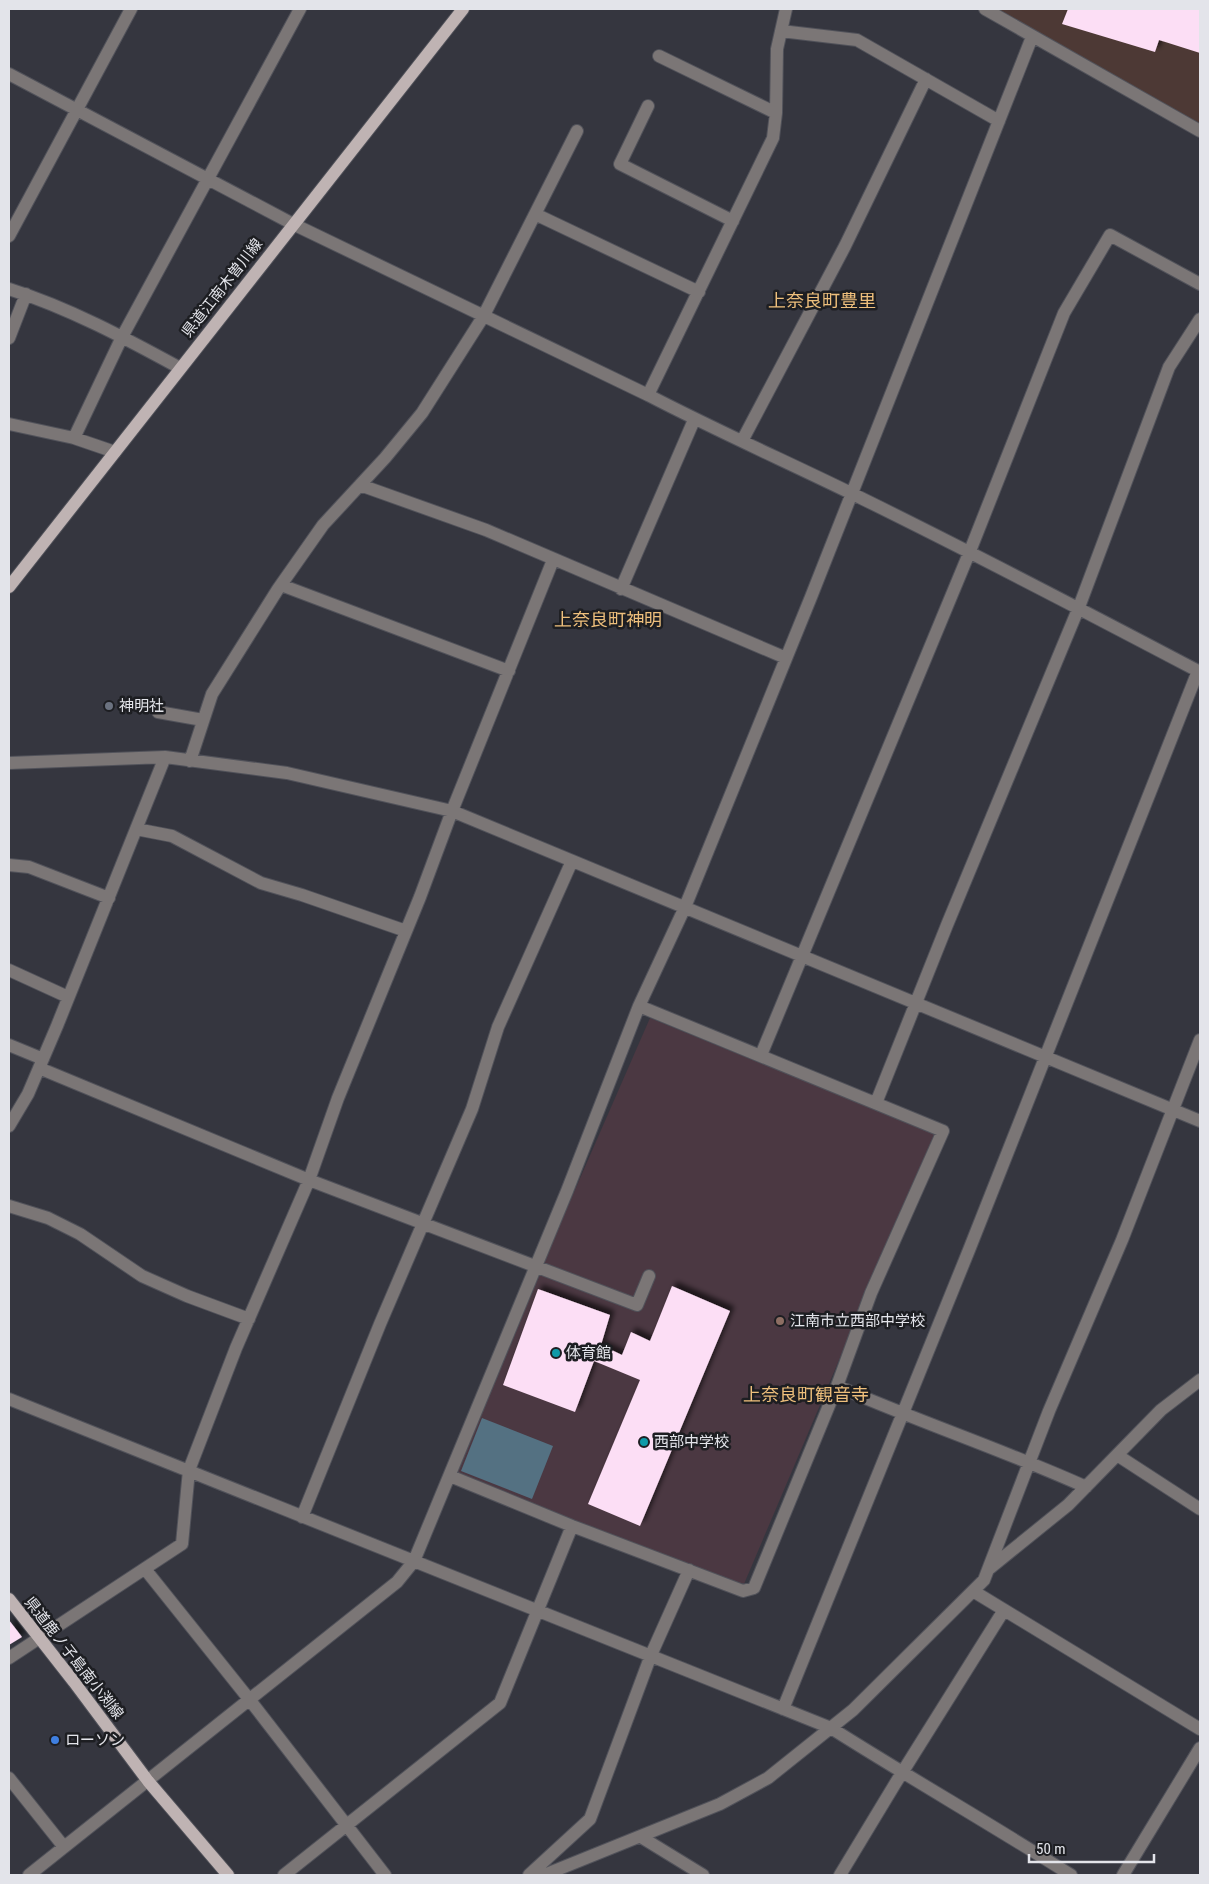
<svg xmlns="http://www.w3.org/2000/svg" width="1209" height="1884" viewBox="0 0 1209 1884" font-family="'Roboto Condensed','Noto Sans JP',sans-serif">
	<defs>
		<filter id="shadow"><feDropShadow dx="4.5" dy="-4.5" stdDeviation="2.5" flood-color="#0009"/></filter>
	</defs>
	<rect width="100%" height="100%" fill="#35363f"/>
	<path fill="#4d3935" d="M996 9H1200V125Z"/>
	<path fill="#4b3842" d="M650 1018 935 1134 744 1584 733 1581 450 1476Z"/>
	<path fill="#547182" d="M482 1418 553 1446 532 1499 461 1471Z"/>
	<path fill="#fcdef5" filter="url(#shadow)" d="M1068 9H1200V53L1159 40 1155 52 1062 24Z
		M672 1286 730 1311 640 1526 588 1504 640 1380 594 1361 575 1412 503 1385 538 1289 610 1315 601 1345 622 1355 631 1332 650 1341Z
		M9 1620 22 1637 9 1645Z"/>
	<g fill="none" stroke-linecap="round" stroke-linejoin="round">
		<defs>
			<path id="minor" d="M985 9 1200 131
				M781 31 857 40 999 121
				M659 56 776 113
				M9 74 293 224 648 395C719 432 792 464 863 499 977 555 1088 613 1200 672
				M648 106 620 164 733 221
				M535 214 699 292
				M9 236 131 9
				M9 289C69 308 125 338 180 368
				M9 338 26 294
				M648 395 773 138 776 113 777 49 786 9
				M9 424 74 438 115 452
				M74 438 122 337 300 9
				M742 441 845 246 926 79
				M360 485 486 530 786 658
				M281 585 509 671
				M621 589 694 420
				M158 712 203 720
				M190 761 212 694 278 589 323 525 385 458 422 413 483 317 577 131
				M9 763 165 757 287 773 452 811 1200 1121
				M136 829 172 836 261 883 302 895 406 931
				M9 865 29 867 109 898
				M9 970 68 997
				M9 1045 43 1059
				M761 1055 970 551 1064 313 1110 235 1200 284
				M39 1068 309 1180 637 1305 649 1276
				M876 1103 947 925 1079 607 1169 367 1200 319
				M9 1126 28 1094 57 1026 165 757
				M9 1206 48 1218 80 1234 142 1276 187 1296 249 1319
				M837 1386C919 1422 1004 1450 1086 1487
				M9 1399 831 1728C910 1778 992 1825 1071 1875
				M1117 1455 1200 1509
				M450 1476 572 1526 743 1591 754 1588 837 1386 871 1293 943 1131 639 1006
				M302 1517 380 1324 472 1109 498 1027 572 861
				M990 1568 1068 1505 1161 1410 1200 1380
				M145 1569 249 1699 385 1875
				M973 1591 1200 1729
				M9 1658 182 1544 189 1470 236 1348 309 1180 338 1098 420 897 452 811 553 560
				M783 1709 969 1250 1198 671
				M9 1778 64 1847
				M641 1837 703 1875
				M29 1875 397 1582 414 1561 567 1191 639 1006 685 907 811 597 1032 37
				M284 1875 500 1703 572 1526
				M529 1875 590 1819 651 1655 689 1570
				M544 1875 720 1804 768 1778 853 1710 984 1580 1049 1411 1122 1240 1200 1040
				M840 1875 895 1784 1004 1610
				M1123 1875 1200 1748"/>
			<path id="major" d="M9 587 463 9
				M9 1599 74 1682 148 1781 228 1875"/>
		</defs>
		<use href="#minor" stroke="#51525a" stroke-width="14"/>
		<use href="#major" stroke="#51525a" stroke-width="14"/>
		<use href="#minor" stroke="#7b7676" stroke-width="12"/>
		<use href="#major" stroke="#bfb3b3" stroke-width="12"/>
	</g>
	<circle fill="#6b7280" stroke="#1d1e22" stroke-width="2" cx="109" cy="706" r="5"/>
	<circle fill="#8d6e63" stroke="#1d1e22" stroke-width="2" cx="780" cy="1321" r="5"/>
	<g fill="#0f9aa8" stroke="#1d1e22" stroke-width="2">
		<circle cx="556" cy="1353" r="5"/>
		<circle cx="644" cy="1442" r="5"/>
	</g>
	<circle fill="#3f7fe0" stroke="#1d1e22" stroke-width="2" cx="55" cy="1740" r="5"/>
	<g text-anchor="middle" stroke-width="5" stroke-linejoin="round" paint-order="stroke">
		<g font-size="15" fill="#e3e4ea" stroke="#1d1e22">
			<text transform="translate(222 288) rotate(-52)" y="5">県道江南木曽川線</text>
			<text transform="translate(74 1658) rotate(52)" y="5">県道鹿ノ子島南小渕線</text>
		</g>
		<g font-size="15" fill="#e3e4ea" stroke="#1d1e22" text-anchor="start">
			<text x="119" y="711">神明社</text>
			<text x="790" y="1326">江南市立西部中学校</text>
			<text x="566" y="1358">体育館</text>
			<text x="654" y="1447">西部中学校</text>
			<text x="65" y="1745">ローソン</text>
		</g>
		<g font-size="18" fill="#eebf7c" stroke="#1d1e22">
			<text x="822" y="307">上奈良町豊里</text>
			<text x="608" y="626">上奈良町神明</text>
			<text x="806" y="1401">上奈良町観音寺</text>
		</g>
	</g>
	<rect width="1209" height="1884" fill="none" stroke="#e3e4ea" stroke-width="20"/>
	<path d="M1029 1854v8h125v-8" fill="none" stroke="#e3e4ea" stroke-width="2.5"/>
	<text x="1036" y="1854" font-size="15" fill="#e3e4ea" stroke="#1d1e22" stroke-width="4" paint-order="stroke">50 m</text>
</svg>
